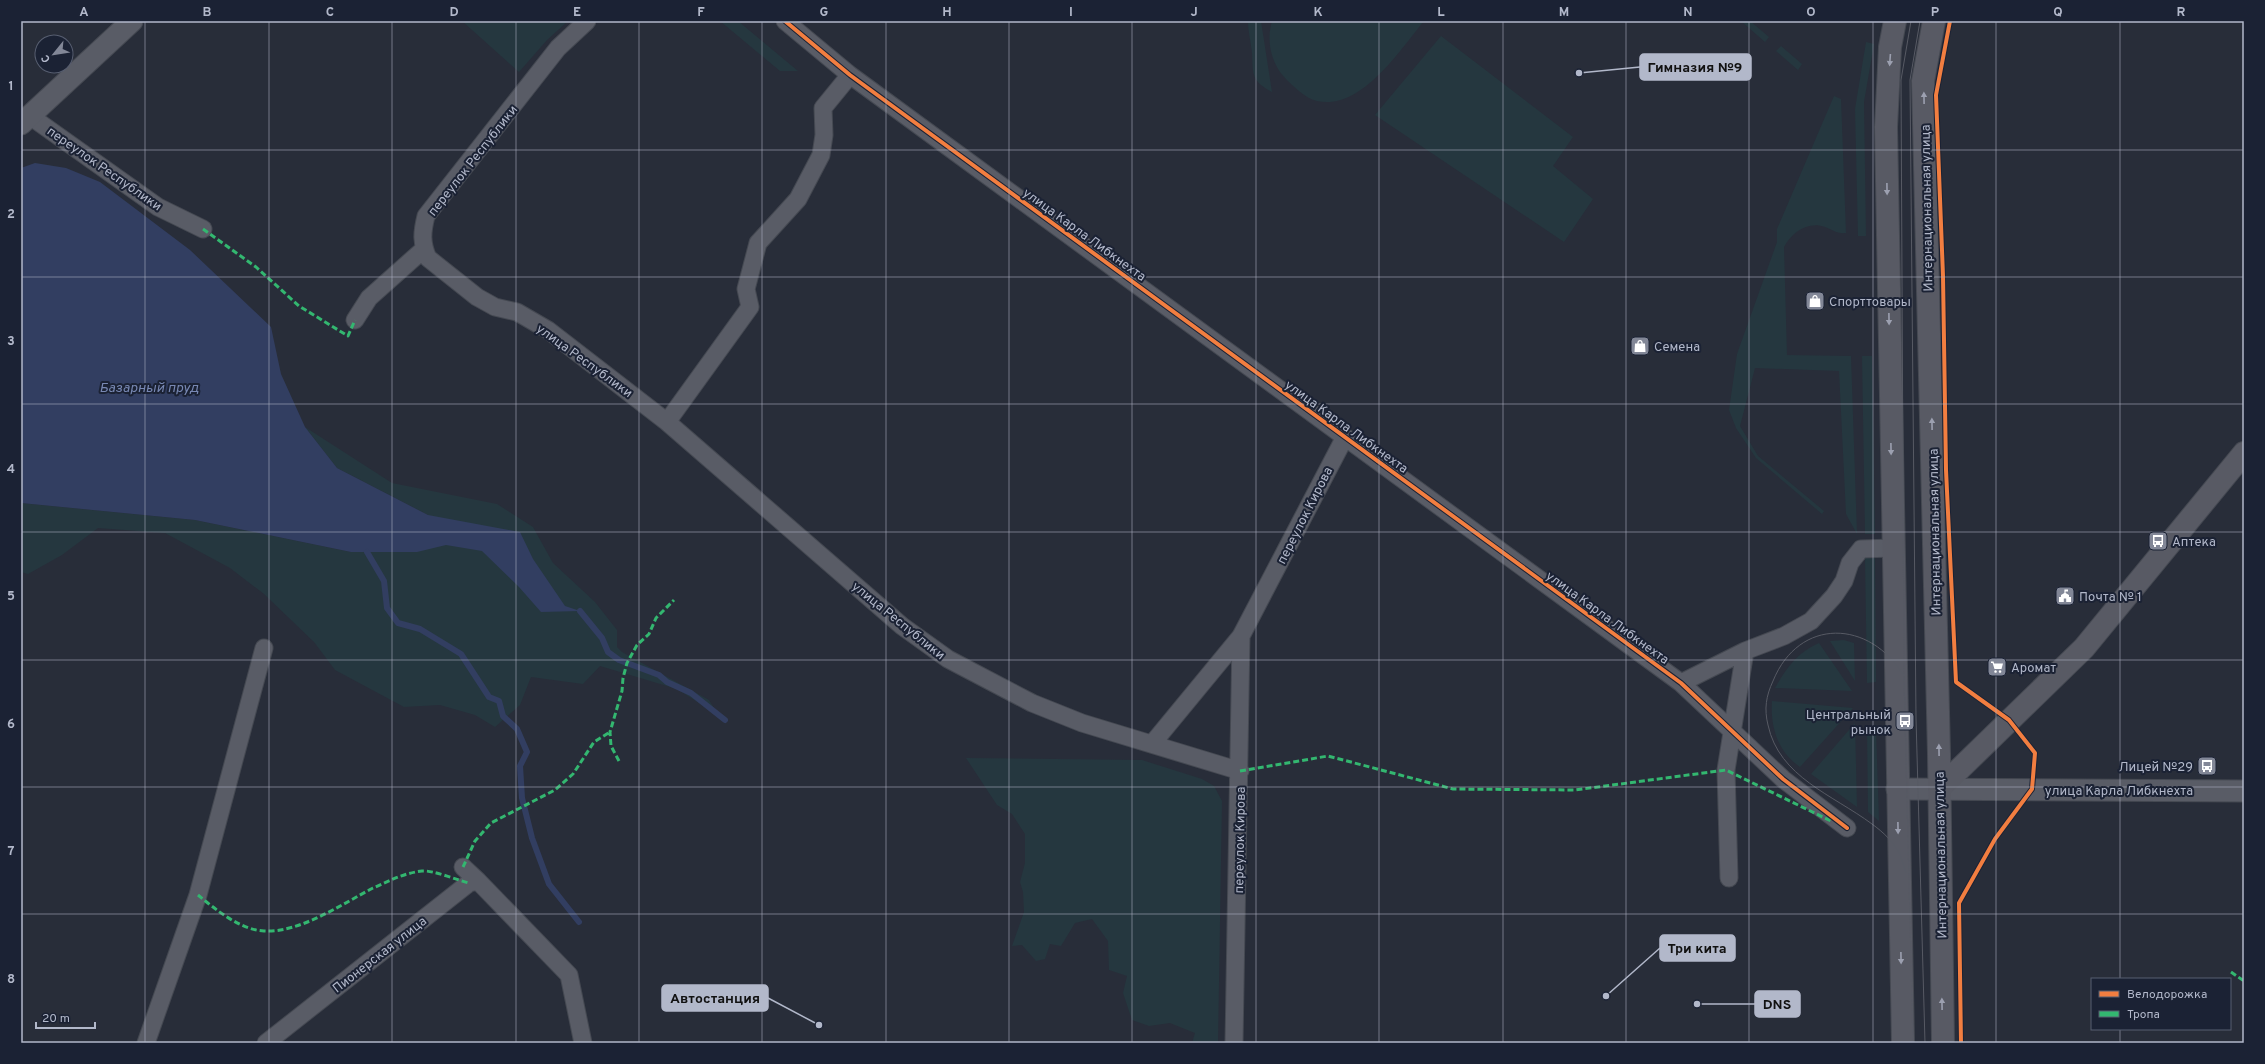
<svg xmlns="http://www.w3.org/2000/svg" width="2265" height="1064" viewBox="0 0 2265 1064" font-family="Overpass,sans-serif">
	<rect width="100%" height="100%" fill="#282d39"/>
	<path fill="#25373f" d="M462 21H568L547 40 519 72Z
		M720 21H738L798 71H780Z
		M1248 21H1261L1272 92C1251 81 1253 74 1252 53 1251 42 1248 32 1248 21Z
		M1272 21H1424C1400 50 1361 111 1317 101 1306 99 1293 86 1285 78 1271 63 1266 41 1272 21Z
		M1741 21H1750L1769 37 1765 42Z
		M1441 36 1573 137 1553 166 1593 199 1564 242 1375 115Z
		M1866 42 1874 44 1864 102 1866 236H1858L1855 109Z
		M1781 46 1802 64 1798 70 1776 51Z
		M1834 96 1841 99 1846 233C1837 234 1833 230 1825 227 1808 221 1792 232 1784 247L1787 355 1851 356 1857 534 1846 514 1839 371 1755 368 1740 426 1758 456 1824 511 1822 514 1756 458 1736 428 1729 410 1737 354 1777 242V229Z
		M1862 356H1872L1875 534H1865Z
		M305 427 392 483 497 504 533 527 553 563 595 602 617 630V647L622 652 709 700 718 715 677 689 600 666 583 684 531 677 520 705 495 727 475 715 440 705 404 707 335 670 314 642 264 594 230 568 165 533 98 528 62 555 28 574 21 572V503L195 520 351 552 428 515 337 468Z
		M1865 558H1875L1876 682 1867 683Z
		M1844 640 1854 643 1855 681 1830 641Z
		M1819 643 1852 691 1775 688C1787 667 1797 653 1819 643Z
		M1772 701 1853 708 1800 767C1778 752 1770 727 1772 701Z
		M1855 723 1857 807 1811 774Z
		M1867 729H1876L1879 821 1868 812Z
		M966 758 1142 760 1202 779 1214 786 1222 801 1218 1043H1192L1195 1033 1170 1023 1149 1026 1132 1020 1123 993 1127 976 1109 970 1108 941 1092 919 1075 923 1061 946 1050 944 1045 959 1036 961 1022 945 1012 946 1024 912 1023 892 1020 882 1025 863V834L1012 814 997 805Z"/>
	<path fill="#323e61" d="M35 163 66 168 100 182 190 250 271 327 281 374 305 427 337 468 428 515 520 532 533 559 565 606 580 611 541 612 519 587 482 551 446 545 417 552H351L195 520 21 503V168Z"/>
	<g fill="none" stroke-linecap="round" stroke-linejoin="round">
		<path stroke="#323e61" stroke-width="6" d="M367 552 384 581 387 608 398 623 420 629 461 654 489 697 499 701 503 716 517 729 527 752 520 766 522 798 532 838 549 884 579 922
			M580 611 602 638 608 652 619 660 659 675 667 682 691 693 725 720"/>
		<defs>
			<path id="minor" d="M587 21 558 48 426 216C422 232 421 243 428 258L477 297 495 307 517 312 548 330 667 422
				M785 21 850 75 1681 683 1783 779 1847 828
				M850 75 823 108 824 135 821 155 798 199 758 243 746 289 750 307 667 422 902 626 948 659 1032 703 1082 723 1240 771
				M30 116 158 207 203 229
				M355 320 369 298 424 249
				M1681 683 1745 651 1784 636 1811 621 1834 596 1844 581 1850 563 1861 549 1893 548
				M1152 744 1241 636
				M1729 878 1726 770 1745 651
				M478 881 569 975 583 1043
				M146 1043 198 895 264 648
				M266 1043 469 883 478 881 463 867
				M1234 1043 1241 636 1345 437"/>
			<path id="tertiary" d="M21 124 132 21
				M1897 789 2244 791"/>
			<path id="secondary" d="M1895 21 1890 47 1886 127 1903 1043
				M1934 21 1923 81 1939 754 1943 1043
				M1939 789 2084 648 2244 453"/>
		</defs>
		<use href="#minor" stroke="#454952" stroke-width="19"/>
		<use href="#tertiary" stroke="#454952" stroke-width="23"/>
		<use href="#secondary" stroke="#454952" stroke-width="24"/>
		<use href="#minor" stroke="#595c66" stroke-width="17"/>
		<use href="#tertiary" stroke="#595c66" stroke-width="21"/>
		<use href="#secondary" stroke="#585a64" stroke-width="22"/>
		<path stroke="#575a64" stroke-width="1" d="M1911 21 1901 80 1904 676 1913 1043
			M1920 21 1910 80 1916 718 1925 1043
			M1904 676C1870 619 1799 617 1773 681 1766 696 1764 709 1768 725 1779 777 1833 795 1872 824 1883 832 1894 842 1900 855 1902 860 1904 867 1906 872"/>
		<path stroke="#33b770" stroke-width="3" stroke-dasharray="6 3" stroke-linecap="butt" d="M203 229 256 267 299 306 348 336 355 320
			M619 761 611 746 610 732 622 691 623 678 627 663 637 645 649 634 656 618 674 600
			M1240 771 1328 756 1453 789 1575 790 1726 770 1831 821
			M463 867 475 841 491 823 555 790 573 774 594 742 610 732
			M198 895C215 909 240 930 264 931 300 933 342 904 373 888 389 881 404 873 422 871 433 870 457 880 469 883
			M2231 972 2244 981"/>
		<defs>
			<path id="cycleway" d="M785 21 850 75 1681 683 1783 779 1847 828
				M1950 21 1936 95 1943 276 1946 470 1956 682 2009 720 2035 753 2032 789 1995 839 1959 903 1961 1043"/>
		</defs>
		<use href="#cycleway" stroke="#1b2234" stroke-width="6"/>
		<use href="#cycleway" stroke="#f27e40" stroke-width="4"/>
	</g>
	<defs><path id="oneway-solid" d="M-6-.8H1V-3.2L6.5 0L1 3.2V.8H-6Z"/></defs>
	<g fill="#9ca0b0">
		<use href="#oneway-solid" transform="translate(1890 60) rotate(94)"/>
		<use href="#oneway-solid" transform="translate(1924 98) rotate(-91)"/>
		<use href="#oneway-solid" transform="translate(1887 189) rotate(89)"/>
		<use href="#oneway-solid" transform="translate(1889 319) rotate(89)"/>
		<use href="#oneway-solid" transform="translate(1932 424) rotate(-91)"/>
		<use href="#oneway-solid" transform="translate(1891 449) rotate(89)"/>
		<use href="#oneway-solid" transform="translate(1939 750) rotate(-91)"/>
		<use href="#oneway-solid" transform="translate(1898 828) rotate(89)"/>
		<use href="#oneway-solid" transform="translate(1901 958) rotate(89)"/>
		<use href="#oneway-solid" transform="translate(1942 1004) rotate(-91)"/>
	</g>
	<path fill="none" stroke="#b2b8ca" stroke-width="1" stroke-opacity="0.55" d="M145 21V1043M269 21V1043M392 21V1043M516 21V1043M639 21V1043M762 21V1043M886 21V1043M1009 21V1043M1132 21V1043M1256 21V1043M1379 21V1043M1503 21V1043M1626 21V1043M1749 21V1043M1873 21V1043M1996 21V1043M2120 21V979M21 150H2244M21 277H2244M21 404H2244M21 532H2244M21 660H2244M21 787H2244M21 914H2244M2120 1029V1043"/>
	<defs>
		<symbol id="shop-square" viewBox="-11 -11 22 22"><rect x="-9" y="-9" width="18" height="18" rx="4" fill="#828797" stroke="#1b2234"/><path d="M-5-2.5h2.3a2.7 3.5 0 0 1 5.4 0H5L5.5 6h-11ZM-1.5-2.5h3a1.5 2.3 0 0 0-3 0Z" fill="#fff"/></symbol>
		<symbol id="bus-square" viewBox="-11 -11 22 22"><rect x="-9" y="-9" width="18" height="18" rx="4" fill="#828797" stroke="#1b2234"/><path d="M-5-6H5V4H4V6H2V4H-2V6H-4V4H-5ZM-3.5-4V0h7V-4ZM-3.5 1.2v1.5H-2V1.2ZM2 1.2v1.5H3.5V1.2Z" fill="#fff"/></symbol>
		<symbol id="civic-square" viewBox="-11 -11 22 22"><rect x="-9" y="-9" width="18" height="18" rx="4" fill="#828797" stroke="#1b2234"/><path d="M-.6-6.5H3V-4.5H.6V-3L4-1V1h2V6H-6V1h2V-1L-.6-3ZM-1.2 2.5V6h2.4V2.5Z" fill="#fff"/></symbol>
		<symbol id="supermarket-square" viewBox="-11 -11 22 22"><rect x="-9" y="-9" width="18" height="18" rx="4" fill="#828797" stroke="#1b2234"/><path d="M-6-5.5h2.5l.6 2H6L4.5 2H-2.5L-4.4-4H-6ZM-1.5 3.2a1.3 1.3 0 1 0 .1 0ZM3 3.2a1.3 1.3 0 1 0 .1 0Z" fill="#fff"/></symbol>
	</defs>
	<g fill-rule="evenodd">
		<use href="#shop-square" x="1804" y="290" width="22" height="22"/>
		<use href="#shop-square" x="1629" y="335" width="22" height="22"/>
		<use href="#bus-square" x="2147" y="530" width="22" height="22"/>
		<use href="#civic-square" x="2054" y="585" width="22" height="22"/>
		<use href="#supermarket-square" x="1986" y="656" width="22" height="22"/>
		<use href="#bus-square" x="1894" y="710" width="22" height="22"/>
		<use href="#bus-square" x="2196" y="755" width="22" height="22"/>
	</g>
	<g text-anchor="middle" stroke-width="4" stroke-linejoin="round" paint-order="stroke">
		<g font-size="13" fill="#b2b8ca" stroke="#1b2234">
			<text transform="translate(472 160) rotate(-52)" y="5">переулок Республики</text>
			<text transform="translate(105 168) rotate(35)" y="5">переулок Республики</text>
			<text transform="translate(1926 208) rotate(-91)" y="5">Интернациональная улица</text>
			<text transform="translate(1085 234) rotate(36)" y="5">улица Карла Либкнехта</text>
			<text transform="translate(585 360) rotate(36)" y="5">улица Республики</text>
			<text transform="translate(1347 426) rotate(36)" y="5">улица Карла Либкнехта</text>
			<text transform="translate(1304 515) rotate(-63)" y="5">переулок Кирова</text>
			<text transform="translate(1934 532) rotate(-91)" y="5">Интернациональная улица</text>
			<text transform="translate(1608 617) rotate(36)" y="5">улица Карла Либкнехта</text>
			<text transform="translate(899 620) rotate(39)" y="5">улица Республики</text>
			<text x="2119" y="795">улица Карла Либкнехта</text>
			<text transform="translate(1239 840) rotate(-89)" y="5">переулок Кирова</text>
			<text transform="translate(1940 855) rotate(-91)" y="5">Интернациональная улица</text>
			<text transform="translate(379 954) rotate(-38)" y="5">Пионерская улица</text>
		</g>
		<g font-size="13" fill="#b2b8ca" stroke="#1b2234" text-anchor="start">
			<text x="1829" y="306">Спорттовары</text>
			<text x="1654" y="351">Семена</text>
			<text x="2172" y="546">Аптека</text>
			<text x="2079" y="601">Почта № 1</text>
			<text x="2011" y="672">Аромат</text>
			<text x="1891" y="719" text-anchor="end">Центральный<tspan x="1891" dy="15">рынок</tspan></text>
			<text x="2193" y="771" text-anchor="end">Лицей №29</text>
		</g>
		<g font-size="14" font-style="italic" fill="#7888b3" stroke="#1b2234">
			<text x="149" y="392">Базарный пруд</text>
		</g>
	</g>
	<path fill="none" stroke="#b2b8ca" stroke-width="1.5" d="M1579 73L1640 67M1606 996L1660 948M819 1025L768 998M1697 1004L1755 1004"/>
	<g fill="#b2b8ca" stroke="#1b2234" stroke-width="1.5">
		<circle cx="1579" cy="73" r="4"/>
		<circle cx="1606" cy="996" r="4"/>
		<circle cx="819" cy="1025" r="4"/>
		<circle cx="1697" cy="1004" r="4"/>
	</g>
	<g fill="#b2b8ca" stroke="#b2b8ca" stroke-width="1.5">
		<rect x="1640" y="54" width="111" height="26" rx="4"/>
		<rect x="1660" y="935" width="75" height="26" rx="4"/>
		<rect x="662" y="985" width="106" height="26" rx="4"/>
		<rect x="1755" y="991" width="45" height="26" rx="4"/>
	</g>
	<g font-size="14" text-anchor="middle" font-weight="bold" fill="#111">
		<text x="1695" y="72">Гимназия №9</text>
		<text x="1697" y="953">Три кита</text>
		<text x="715" y="1003">Автостанция</text>
		<text x="1777" y="1009">DNS</text>
	</g>
	<rect width="2265" height="1064" fill="none" stroke="#1b2234" stroke-width="44"/>
	<rect x="2091" y="978" width="140" height="52" fill="#1b2234" stroke="#575e70"/>
	<rect x="2099" y="991" width="20" height="6" fill="#f27e40" stroke="#575e70"/>
	<text x="2127" y="998" font-size="12" fill="#b2b8ca">Велодорожка</text>
	<rect x="2099" y="1011" width="20" height="6" fill="#33b770" stroke="#575e70"/>
	<text x="2127" y="1018" font-size="12" fill="#b2b8ca">Тропа</text>
	<g transform="translate(54 54) rotate(240)"><circle r="19" fill="#1b2234" stroke="#575e70"/>
	<path d="M0-3L7 15L0 10L-7 15Z" fill="#828797"/>
	<text y="-6" font-size="11" font-weight="bold" text-anchor="middle" fill="#b2b8ca">С</text>
	</g>
	<path d="M36 1022v6h59v-6" fill="none" stroke="#b2b8ca" stroke-width="2"/>
	<text x="42" y="1022" font-size="12" fill="#b2b8ca" stroke="#1b2234" stroke-width="3" paint-order="stroke">20 m</text>
	<rect x="22" y="22" width="2221" height="1020" fill="none" stroke="#b2b8ca" stroke-width="1.5"/>
	<g font-size="13" text-anchor="middle" font-weight="bold" fill="#b2b8ca">
		<text x="84" y="16">A</text>
		<text x="207" y="16">B</text>
		<text x="330" y="16">C</text>
		<text x="454" y="16">D</text>
		<text x="577" y="16">E</text>
		<text x="701" y="16">F</text>
		<text x="824" y="16">G</text>
		<text x="947" y="16">H</text>
		<text x="1071" y="16">I</text>
		<text x="1194" y="16">J</text>
		<text x="1318" y="16">K</text>
		<text x="1441" y="16">L</text>
		<text x="1564" y="16">M</text>
		<text x="1688" y="16">N</text>
		<text x="1811" y="16">O</text>
		<text x="1935" y="16">P</text>
		<text x="2058" y="16">Q</text>
		<text x="2181" y="16">R</text>
		<text x="11" y="90">1</text>
		<text x="11" y="218">2</text>
		<text x="11" y="345">3</text>
		<text x="11" y="473">4</text>
		<text x="11" y="600">5</text>
		<text x="11" y="728">6</text>
		<text x="11" y="855">7</text>
		<text x="11" y="983">8</text>
	</g>
</svg>
